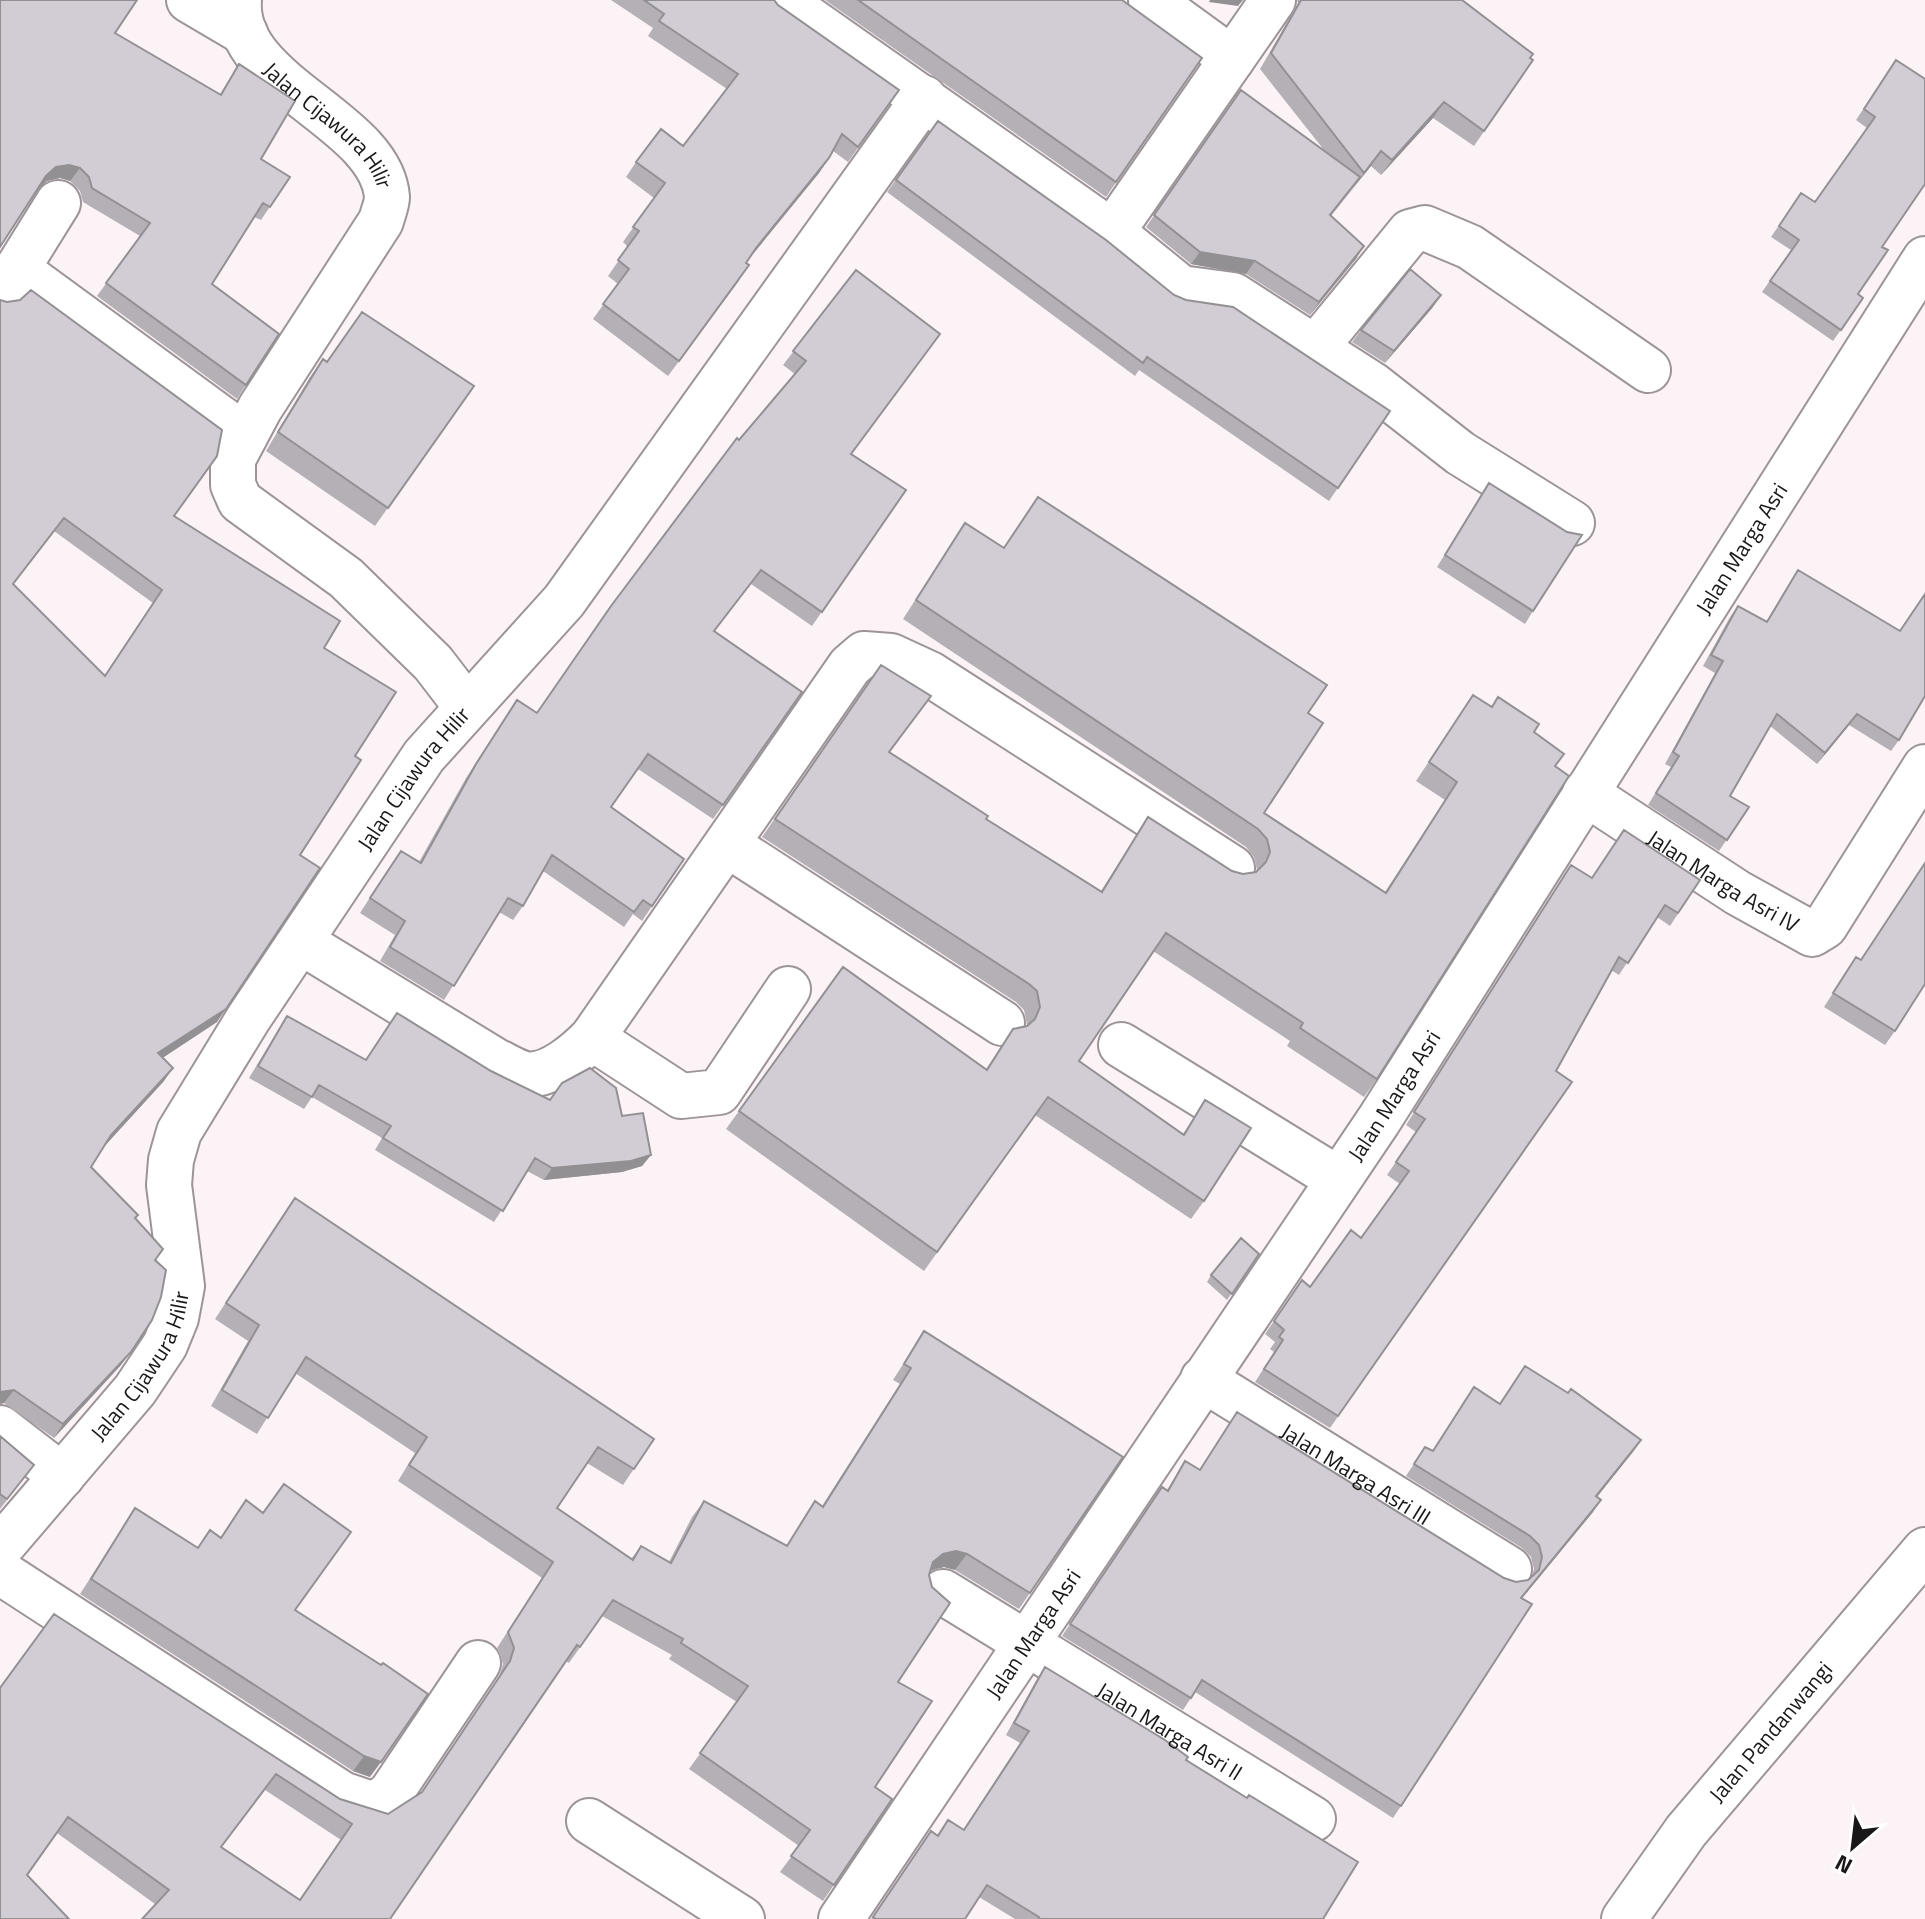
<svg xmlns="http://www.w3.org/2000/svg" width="1925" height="1919" viewBox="0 0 1925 1919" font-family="'Titillium Web',sans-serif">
	<rect width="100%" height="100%" fill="#fcf3f7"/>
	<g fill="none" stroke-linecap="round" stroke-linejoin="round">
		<defs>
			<g id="minor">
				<path d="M189 0 245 33"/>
				<path id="s1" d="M239 0C232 85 381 119 387 197 387 204 383 213 381 221L260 408 233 459V485L240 501 346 578 433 663 466 706"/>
				<path d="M782 0 1112 232 1181 288 1233 295 1373 385 1460 453 1572 523"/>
				<path d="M1151 0 1232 59"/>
				<path d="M1112 232 1273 0"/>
				<path d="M17 269 58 203"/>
				<path d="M0 291 17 269 245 436"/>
				<path d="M1315 348 1410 232 1425 228 1470 247 1648 370"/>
				<path id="s2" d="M1585 793 1738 893 1812 934 1825 926 1925 767"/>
				<path d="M728 845 1002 1023"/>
				<path d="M301 942 496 1061C505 1065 516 1072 525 1074 549 1078 577 1053 592 1038L850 666 864 654 891 656 930 674 1232 868"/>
				<path d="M592 1038 681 1096 719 1092 788 989"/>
				<path d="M1121 1045 1338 1179"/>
				<path id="s3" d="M1203 1379 1509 1569"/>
				<path d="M0 1428 62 1476"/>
				<path id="s4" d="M0 1548 135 1390 165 1345 176 1318 182 1286 169 1185 171 1160 179 1132 248 1019 424 756 564 601 924 98"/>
				<path d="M0 1572 342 1794 374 1805 390 1794 478 1663"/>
				<path id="s5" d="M943 1592 1313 1819"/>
				<path d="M589 1821 742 1919"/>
				<path id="s6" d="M841 1919 1379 1120 1925 259"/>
				<path id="s7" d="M1624 1919 1686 1831 1925 1550"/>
			</g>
		</defs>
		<use href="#minor" stroke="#9c9498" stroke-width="48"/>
		<use href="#minor" stroke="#fff" stroke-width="44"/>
	</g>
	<path fill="#b5b0b6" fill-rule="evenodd" d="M611 0H774L778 5 899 90 848 162 833 151 819 173 748 259 739 281 668 376 593 319 618 284 608 276 628 247 623 242 654 198 626 177 636 162 683 146 727 89 648 36 653 28Z
		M825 0H1122L1202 58 1106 197Z
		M1297 0H1462L1533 60 1474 146 1433 118 1381 175 1371 166 1331 216 1364 246 1310 315 1246 274 1191 264 1146 227 1241 90 1324 150 1260 69 1298 3Z
		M115 33 220 94 239 64 261 159 290 177 261 220 254 217 212 284 246 385 237 399 97 296 140 236 83 202 80 191 70 181 60 178 47 181 38 189Z
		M1896 60 1882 247 1858 294 1863 298 1833 341 1762 292 1791 250 1771 237 1801 193 1815 202 1867 128 1856 120Z
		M938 121 1174 295 1390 411 1329 501 1139 370 1135 376 887 192Z
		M856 270 852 454 906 490 812 626 751 584 714 632 723 805 713 819 638 769 611 807 684 859 642 921 633 914 624 927 543 871 523 906 513 920 499 912 444 1000 380 961 395 935 360 913 391 865 401 851 419 862 466 778 517 700 537 713 739 440 795 374 783 365Z
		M0 300 174 516 324 648 355 756 300 855 217 1022 163 1057 164 1081 104 1146 91 1167 138 1215 135 1219 155 1261 121 1365 54 1438 4 1403 0 1404ZM54 531 153 603 105 675 13 584Z
		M1433 307 1385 363 1352 342 1361 330Z
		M323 359 327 362 474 386 375 526 266 451 310 377Z
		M1489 483 1533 611 1525 624 1437 567Z
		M965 523 1004 548 1308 713 1264 813 1385 892 1445 800 1416 781 1473 695 1534 732 1555 767 1377 1079 1364 1097 1287 1046 1290 1041 1153 951 1079 1061 1183 1134 1205 1100 1204 1201 1191 1219 1035 1115 924 1271 726 1129 843 967 986 1069 1013 1029 1026 1027 1027 1025 1024 1010 1016 1002 762 837 881 665 931 696 890 752 986 819 1101 891 1148 817 1232 871 1243 874 1256 872 1257 870 1254 857 1246 847 903 619Z
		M1798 570 1899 740 1891 751 1849 725 1817 764 1770 726 1730 796 1749 807 1719 851 1648 805 1671 767 1665 764 1715 673 1703 666 1730 617 1738 606 1766 622Z
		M1571 865 1592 878 1700 880 1670 926 1657 917 1619 975 1611 970 1556 1071 1572 1082 1330 1428 1255 1382 1274 1352 1270 1349 1275 1342 1265 1334 1302 1280 1310 1287 1361 1238 1400 1184 1387 1175 1416 1132 1406 1125Z
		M1856 957 1860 960 1895 1031 1885 1045 1824 1007Z
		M287 1016 366 1060 491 1071 550 1100 622 1116 651 1155 642 1166 622 1172 544 1180 527 1171 494 1222 375 1150 382 1138 312 1097 304 1109 249 1078Z
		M284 1214 654 1439 623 1485 587 1463 557 1508 631 1559 641 1546 669 1562 692 1517 704 1501 787 1545 815 1501 822 1506 900 1384 893 1380 924 1331 1123 1457 1019 1609 955 1570 944 1567 931 1571 898 1682 875 1787 892 1799 823 1901 780 1872 799 1846 689 1769 737 1702 669 1659 672 1655 602 1616 569 1663 566 1661 390 1919 155 1904 57 1833 27 1875 0 1919 54 1614 340 1799 388 1814 421 1793 499 1677 503 1664 497 1648 542 1578 398 1481 415 1453 295 1373 257 1434 211 1406 248 1341 215 1319ZM265 1790 341 1840 300 1900 221 1847Z
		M1259 1254 1227 1300 1207 1282 1211 1275Z
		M1474 1387 1500 1404 1641 1440 1597 1497 1593 1512 1522 1598 1401 1806 1393 1818 1195 1692 1183 1710 1062 1636 1162 1487 1167 1490 1185 1461 1200 1470 1237 1412 1504 1578 1516 1582 1528 1580 1532 1576 1534 1569 1531 1557 1522 1548 1406 1476 1425 1447 1433 1451Z
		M0 1436 34 1465 0 1509Z
		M246 1500 295 1610 381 1665 370 1777 353 1771 80 1594 135 1508 197 1548 220 1538Z
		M1045 1667 1186 1760 1323 1919H1015L979 1897 965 1919H871L931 1831 937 1835 948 1820 963 1830 1020 1743 1006 1735 1037 1679Z"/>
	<path fill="#939094" d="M1210 0H1243L1238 6 1209 2Z
		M1444 102 1433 118 1381 175 1392 160Z
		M1381 151 1371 166 1353 188 1364 173Z
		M829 158 819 173 745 264 756 248Z
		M69 165 80 168 70 181 60 178 47 181 37 190 46 176 56 167Z
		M1364 246 1356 259 1310 315 1319 302Z
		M1200 252 1255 261 1246 274 1191 264Z
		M1441 295 1433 307 1385 363 1394 351Z
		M1857 714 1849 725 1817 764 1825 753Z
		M226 1009 217 1022 149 1067 158 1053Z
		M173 1068 164 1081 102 1149 111 1135Z
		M651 1155 642 1166 622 1172 544 1180 552 1168Z
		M131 1352 121 1365 54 1438 63 1424Z
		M14 1390 4 1403 0 1404V1392Z
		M1641 1440 1633 1452 1588 1508 1596 1496Z
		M1601 1500 1593 1512 1513 1609 1521 1598Z
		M956 1551 967 1554 955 1570 944 1567 932 1570 922 1578 933 1562 943 1554Z
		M364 1756 381 1762 370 1777 353 1771Z"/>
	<path fill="#d2cdd4" stroke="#939094" stroke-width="2" fill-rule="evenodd" d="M0 0H137L115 33 221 95 239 64 295 101 261 159 290 177 270 207 263 203 212 284 279 334 246 385 106 283 150 223 92 188 89 177 80 168 69 165 56 167 46 176 0 247Z
		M644 0H774L778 5 899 90 858 147 842 134 829 158 756 248 746 263 749 265 679 361 603 304 629 269 618 260 639 231 633 227 665 183 636 162 661 129 683 146 738 74 659 21 664 14Z
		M858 0H1122L1202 58 1116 182Z
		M1301 0H1462L1533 54 1530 58 1533 60 1484 131 1444 102 1392 160 1381 151 1364 173 1271 53Z
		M1896 60 1925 79V184L1882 247 1888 250 1858 294 1863 298 1841 330 1770 281 1799 240 1779 226 1801 193 1815 202 1875 117 1864 109Z
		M1241 90 1360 177 1330 215 1364 246 1319 302 1255 261 1200 252 1154 215Z
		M938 121 1106 240 1174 295 1186 300 1233 307 1390 411 1338 488 1147 357 1143 363 896 180Z
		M1410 269 1441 295 1394 351 1361 330Z
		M856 270 940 334 851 454 906 490 822 612 761 570 714 631 802 692 723 805 648 754 611 807 684 859 652 906 643 900 634 912 552 855 523 906 508 898 454 986 390 947 405 921 370 898 401 851 421 863 476 764 517 700 537 713 611 606 737 438 739 440 806 361 793 351Z
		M31 290 222 430 217 456 174 516 340 621 324 648 396 692 355 756 361 760 300 855 320 868 226 1009 158 1053 173 1068 111 1135 91 1167 138 1215 135 1218 163 1249 155 1260 166 1270 161 1297 152 1320 131 1352 63 1424 14 1390 0 1392V300L7 302 20 300ZM64 518 162 590 105 676 13 584Z
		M362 312 474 386 388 508 278 432 323 359 327 362Z
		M1489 483 1567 532 1582 535 1533 611 1445 555Z
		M1038 497 1327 685 1308 713 1323 723 1264 813 1386 893 1457 782 1429 762 1473 695 1492 707 1498 697 1539 724 1534 732 1564 754 1555 766 1569 776 1377 1079 1300 1028 1303 1023 1166 933 1079 1061 1184 1135 1205 1100 1251 1128 1204 1201 1048 1097 937 1252 739 1111 843 967 987 1070 1013 1029 1027 1026 1035 1019 1040 1007 1037 991 1029 984 775 819 881 665 931 696 889 752 988 816 986 819 1102 892 1148 817 1232 871 1243 874 1256 872 1266 862 1270 852 1267 839 1258 829 916 600 965 523 1004 548Z
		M1798 570 1900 631 1925 594V696L1899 740 1857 714 1825 753 1777 714 1730 796 1749 807 1727 840 1656 793 1679 756 1673 752 1723 661 1711 655 1738 606 1767 622Z
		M1624 830 1700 880 1678 913 1665 905 1628 963 1619 957 1556 1071 1572 1082 1338 1416 1264 1369 1283 1340 1279 1337 1284 1330 1274 1321 1302 1280 1310 1287 1351 1230 1361 1238 1409 1171 1396 1162 1425 1119 1414 1112 1571 865 1592 878Z
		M1925 863V984L1895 1031 1833 993 1856 957 1861 960Z
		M397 1013 491 1071 550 1100 562 1083 590 1068 616 1088 622 1116 643 1113 651 1155 631 1161 552 1168 535 1158 503 1211 383 1138 391 1126 319 1085 312 1097 258 1066 287 1016 366 1060Z
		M295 1198 654 1439 634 1469 598 1447 557 1508 633 1560 641 1546 671 1563 704 1501 787 1546 815 1501 823 1507 911 1368 904 1364 924 1331 1123 1457 1030 1593 967 1554 956 1551 943 1554 933 1562 929 1575 932 1587 950 1603 898 1682 932 1701 875 1787 892 1799 834 1885 791 1856 810 1830 700 1753 748 1686 681 1643 683 1639 613 1600 580 1647 577 1645 390 1919H142L169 1890 68 1817 27 1875 69 1919H0V1688L54 1614 340 1799 388 1814 422 1792 510 1661 514 1648 508 1632 553 1562 409 1465 427 1437 306 1357 268 1418 222 1390 259 1325 226 1303ZM276 1774 352 1824 300 1900 221 1847Z
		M1241 1238 1259 1254 1232 1294 1211 1275Z
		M1525 1366 1568 1393 1571 1389 1641 1440 1596 1496 1601 1500 1521 1598 1532 1604 1401 1806 1202 1680 1191 1698 1070 1624 1162 1487 1168 1491 1185 1461 1200 1470 1237 1412 1504 1578 1516 1582 1528 1580 1539 1570 1542 1557 1539 1545 1530 1536 1414 1464 1425 1447 1433 1451 1474 1387 1500 1404Z
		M0 1436 34 1465 7 1499 0 1494Z
		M284 1484 351 1532 295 1610 381 1665 383 1663 428 1694 381 1762 364 1756 91 1579 135 1508 198 1548 210 1530 221 1538 246 1500 263 1513Z
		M1045 1667 1165 1740 1188 1757 1186 1760 1247 1798 1249 1795 1358 1862 1323 1919H1038L1039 1917 987 1885 965 1919H876L873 1917 931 1831 938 1836 948 1820 964 1830 1029 1731 1014 1723Z"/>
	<g text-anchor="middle" stroke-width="6" stroke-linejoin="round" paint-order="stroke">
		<g font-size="22" fill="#1a1718" stroke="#fff">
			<text dy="8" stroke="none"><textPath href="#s1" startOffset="160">Jalan Cijawura Hilir</textPath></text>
			<text dy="8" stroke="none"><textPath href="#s6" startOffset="1640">Jalan Marga Asri</textPath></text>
			<text dy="8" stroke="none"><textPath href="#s4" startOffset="904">Jalan Cijawura Hilir</textPath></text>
			<text dy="8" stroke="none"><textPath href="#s2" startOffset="164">Jalan Marga Asri IV</textPath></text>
			<text dy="8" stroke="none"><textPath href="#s6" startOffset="992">Jalan Marga Asri</textPath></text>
			<text dy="8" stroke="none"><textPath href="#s4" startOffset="232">Jalan Cijawura Hilir</textPath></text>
			<text dy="8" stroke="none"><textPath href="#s3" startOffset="180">Jalan Marga Asri III</textPath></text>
			<text dy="8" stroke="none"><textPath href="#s6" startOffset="344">Jalan Marga Asri</textPath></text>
			<text dy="8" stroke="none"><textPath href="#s5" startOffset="266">Jalan Marga Asri II</textPath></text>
			<text dy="8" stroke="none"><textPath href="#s7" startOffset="238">Jalan Pandanwangi</textPath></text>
		</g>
	</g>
	<g transform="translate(1853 1847) rotate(208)" stroke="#ffffff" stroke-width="6" paint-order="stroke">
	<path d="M0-6L14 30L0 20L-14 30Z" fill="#1a1718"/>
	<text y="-12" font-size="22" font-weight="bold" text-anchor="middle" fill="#1a1718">N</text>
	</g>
</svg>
